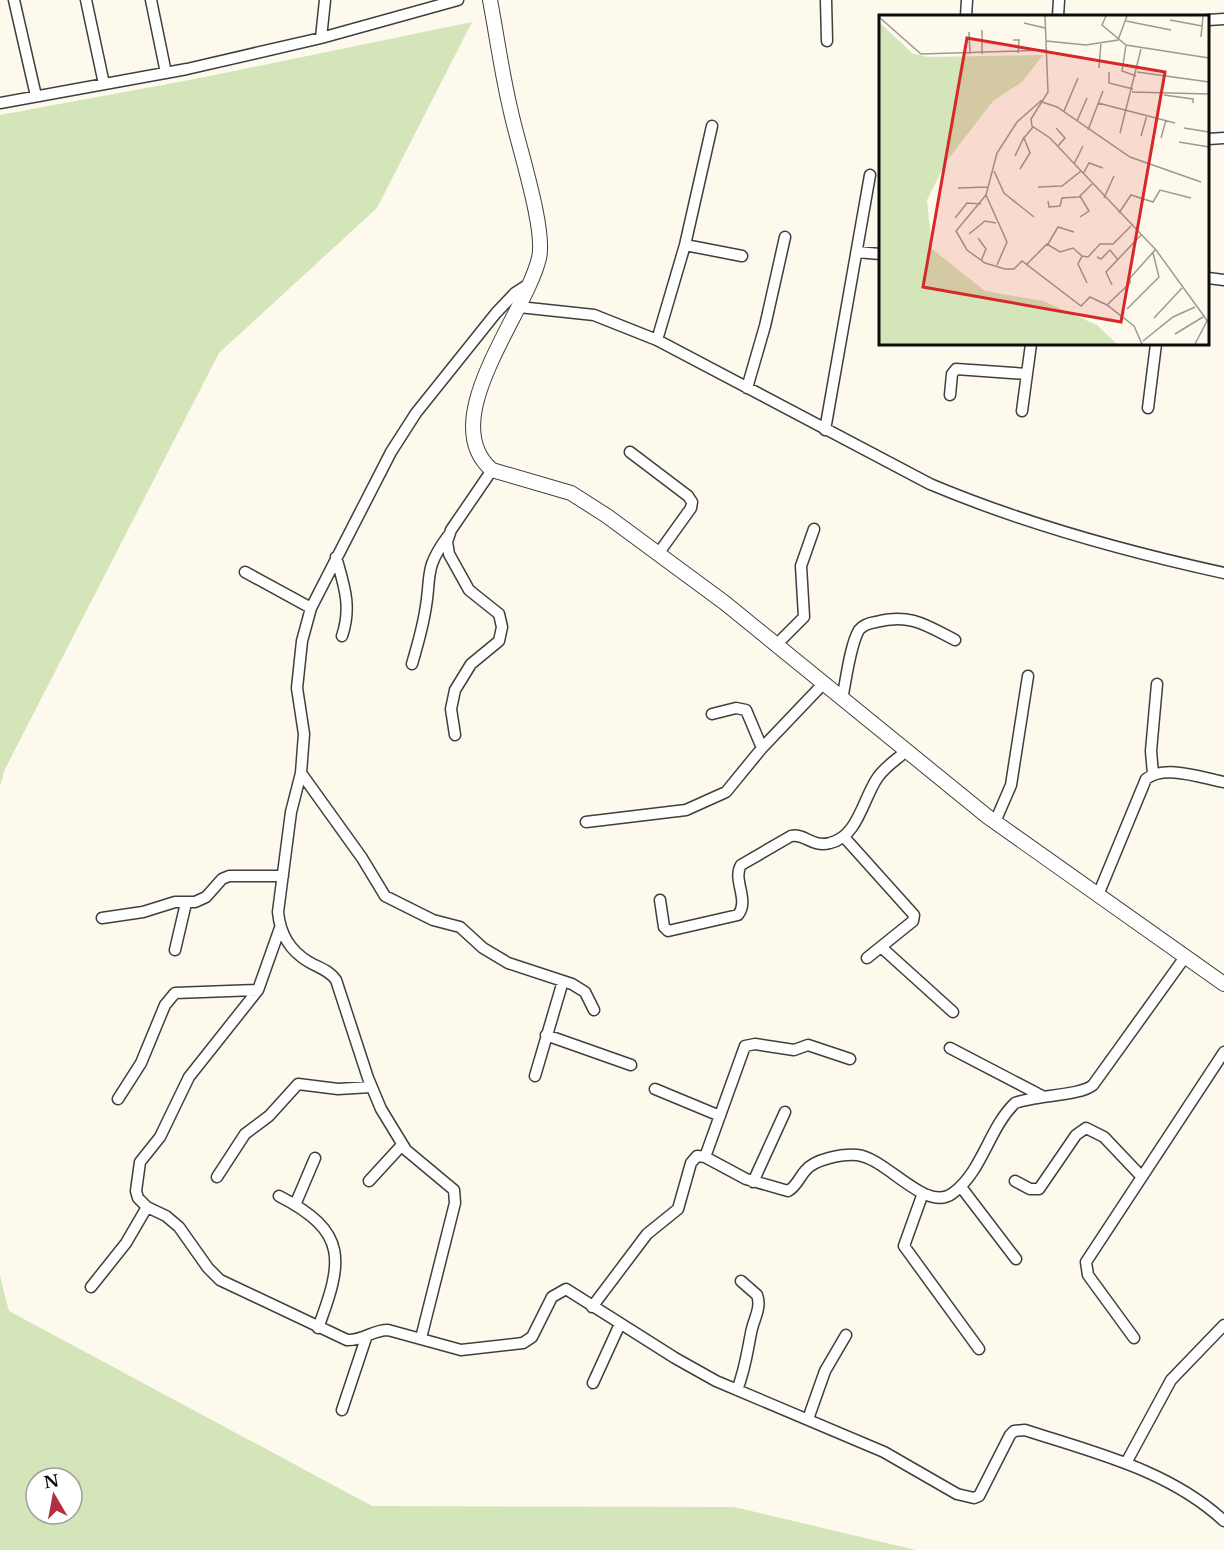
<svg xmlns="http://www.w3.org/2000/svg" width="1224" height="1550" viewBox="0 0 1224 1550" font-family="'Libre Baskerville',serif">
	<rect width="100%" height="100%" fill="#fef9ed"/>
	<path fill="#d3e5b9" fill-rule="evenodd" d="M472 22 377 208 219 353 5 769 0 786V115L200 78Z
		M0 1276 9 1311 372 1506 734 1507 916 1550H0ZM36 1478H72V1514H36Z"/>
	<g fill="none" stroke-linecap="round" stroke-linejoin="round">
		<defs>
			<path id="minor" d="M14 0 36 96
				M86 0 104 84
				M151 0 166 73
				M826 0 827 41
				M966 16 967 0
				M1058 16 1059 0
				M1208 20 1224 19
				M321 38 325 0
				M0 103 187 69 321 38 458 0
				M1208 139 1224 138
				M685 245 742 256
				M857 252 880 254
				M1208 278 1224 280
				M519 307 594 315 657 340 930 484C1025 524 1123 551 1224 573
				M657 340 685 245 712 126
				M747 388 765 326 785 237
				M950 395 952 374 956 369 1027 374
				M1148 408 1156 344
				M1022 411 1031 344
				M825 430 870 175
				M630 452 688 496 692 502 691 508 658 554
				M336 557C344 585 352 607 342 636
				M245 572 311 608
				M776 645 804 617 801 566 814 529
				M412 664C417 647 422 630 425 612 432 575 423 570 448 536
				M842 699C846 681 850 645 859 630 863 625 869 623 876 622 910 613 926 625 955 640
				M712 714 736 708 746 710 762 748
				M455 735 451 709 455 690 471 664 499 641 502 627 499 614 469 590 449 554 447 542 451 530 492 470
				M301 773 362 858 385 896 433 920 460 927 483 948 508 963 572 984 585 992 594 1010
				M1153 774 1151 751 1157 684
				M586 822 686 810 726 792 762 748 823 684
				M995 822 1011 785 1028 676
				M844 837 914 915 913 921 867 958
				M1098 895 1146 779C1165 764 1202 778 1224 782
				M660 900 664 927 668 931 738 915C750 900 732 880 741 865L791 836C805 833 812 848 830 843 858 837 863 798 878 777 885 767 896 760 905 752
				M102 918 143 912 175 902H195L206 897 222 879 229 876H283
				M280 928 258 990 189 1077 160 1137 140 1162 136 1191 138 1198 147 1207 166 1216 179 1227 208 1268 220 1280 347 1340C363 1341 372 1330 388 1330L461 1350 523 1343 532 1337 552 1297 566 1289 675 1358 716 1381 884 1452 957 1494 974 1498 979 1496 1010 1435 1014 1431 1025 1430C1095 1453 1169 1470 1224 1521
				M881 947 953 1012
				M175 950 186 903
				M546 1035 631 1065
				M950 1048 1042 1096
				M535 1076 563 981
				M655 1089 720 1116
				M118 1099 141 1063 165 1005 175 993 258 990
				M705 1157 745 1046 755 1044 794 1050 808 1045 850 1059
				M217 1177 245 1134 269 1116 298 1084 338 1089 371 1087
				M369 1181 402 1145
				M1015 1181 1030 1189H1039L1076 1135 1086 1128 1104 1137 1141 1176
				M753 1182 785 1112
				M961 1187 1016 1259
				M923 1193 904 1246 979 1349
				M279 1196C349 1232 343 1261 318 1328
				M295 1205 315 1158
				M91 1287 126 1243 147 1207
				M592 1307 647 1234 678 1209 691 1163 697 1156 705 1157 746 1179 788 1191C796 1187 799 1178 805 1171 814 1159 842 1154 857 1155 887 1158 926 1214 953 1193 982 1172 989 1128 1015 1103 1036 1095 1080 1096 1093 1085L1185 957
				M421 1338 455 1203 454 1190 406 1150 381 1109 368 1078 336 980C329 970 319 968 309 962 290 951 280 933 278 912L291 812 301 773 304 734 297 688 302 641 311 608 391 452 416 413 496 313 515 293 529 284
				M1134 1338 1088 1275 1086 1262 1224 1052
				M593 1383 620 1324
				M737 1390C745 1370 747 1353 751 1333 753 1320 762 1308 757 1295L741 1281
				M342 1410 366 1338
				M808 1419 825 1371 846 1335
				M1126 1463 1171 1380 1224 1325"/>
			<path id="tertiary" d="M490 0C497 37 502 75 511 112 518 145 546 229 539 258 526 314 434 421 492 470L571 493 607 516 725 603 988 817 1224 984"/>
		</defs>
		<use href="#minor" stroke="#3f3f3f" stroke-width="13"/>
		<use href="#tertiary" stroke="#3f3f3f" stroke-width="16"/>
		<use href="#minor" stroke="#fff" stroke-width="10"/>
		<use href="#tertiary" stroke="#fff" stroke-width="14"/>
	</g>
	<g transform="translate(879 15)">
		<rect width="330" height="330" fill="#fef9ed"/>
		<path d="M0 7 33 38 49 42 164 40 143 67 114 86 67 147 48 185 53 234 106 276 164 286 218 310 238 329H0Z" fill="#d3e5b9"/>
		<path fill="none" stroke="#9d9a93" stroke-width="1.5" d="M166 1 169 77 152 104 153 111 171 123 277 235 330 308M227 1 223 10 247 30 330 43M0 2 42 39 167 35M291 5 323 11M247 6 292 15M145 8 166 13M90 17 91 39M322 22 324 1M134 25H140L139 38M167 26 207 30 239 25 248 1M247 30 243 56 257 61M103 39V15M220 53 222 27M230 57V68L254 74M258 57 330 67M253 77 330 79M285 80 314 84V88M163 87 178 92 251 142 322 167M219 88 296 108M185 96 199 63M198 106 208 83M177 113 186 123 179 131M305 113 330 117M209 115 224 76M241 118 262 34M262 121 268 100M282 123 287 105M300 127 330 132M136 141 145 122M195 149 204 131M141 154 151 138 145 123 154 112M115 156 125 178 155 202M204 159 210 148 224 153M159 172 183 171 202 156M79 173 109 172M107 180 77 216 88 235 106 248 126 254H135L143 246 202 291 211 282 228 290 255 311 263 329M201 181 210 196 201 202M225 183 235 161M169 186 170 192 181 191 183 183 200 182 213 169M240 198 252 180 274 187 281 175 312 183M76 203 88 188 102 189M90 219 106 206 117 208M99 223 107 234 102 246M169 229 179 212 195 217M203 241 209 242 221 229H234L252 211M203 241 199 249 208 268M218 242 222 244 231 235 239 245M118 250 128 227 107 180 118 138 138 107 163 85M147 250 168 229 181 237 194 233 203 241M233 270 227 257 262 220M228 290 251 268V263L276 235M248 294 280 262 274 238M275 303 303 273M296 319 324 302M264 326 294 302 316 292M316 329 328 306"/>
		<path fill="#d62828" fill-opacity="0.15" stroke="#d62828" stroke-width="3" d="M88 23 286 57 242 307 44 272Z"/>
		<rect width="330" height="330" fill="none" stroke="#0c0c0c" stroke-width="3"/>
	</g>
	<g transform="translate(54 1496) rotate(350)"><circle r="28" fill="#ffffff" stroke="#9e9e9e" stroke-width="1.5"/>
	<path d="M0-4.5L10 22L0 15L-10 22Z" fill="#b12f3f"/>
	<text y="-9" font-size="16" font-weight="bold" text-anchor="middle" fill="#0c0c0c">N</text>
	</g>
</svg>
